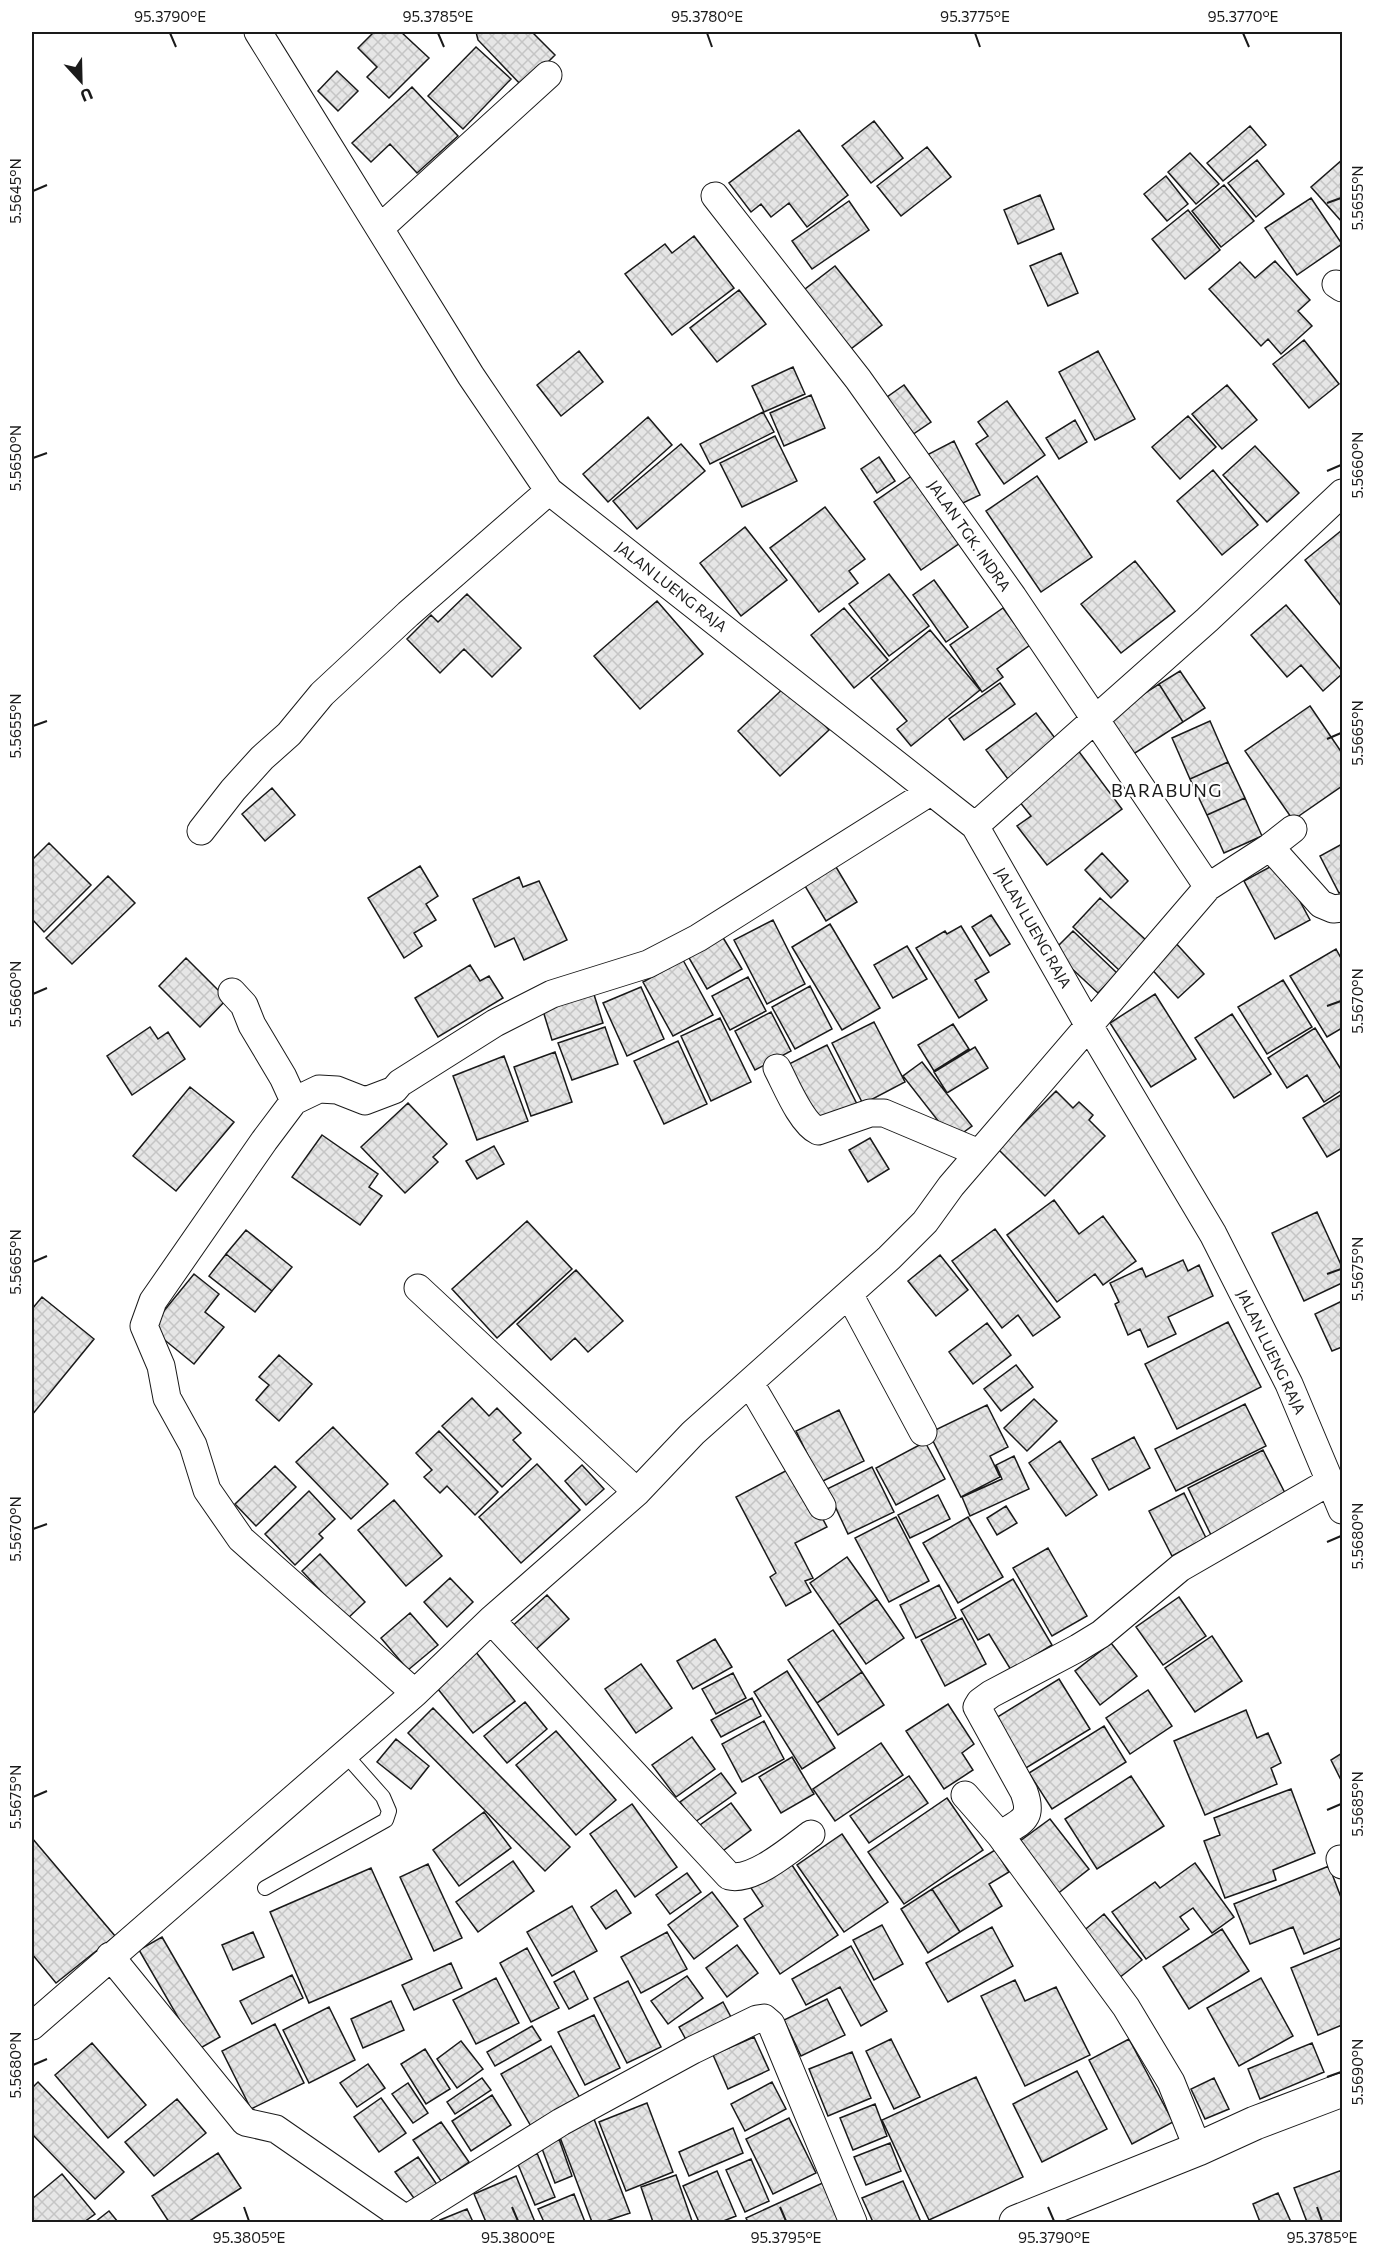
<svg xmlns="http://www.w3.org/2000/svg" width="1374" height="2254" viewBox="0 0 1374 2254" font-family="Commissioner,sans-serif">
	<defs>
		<pattern id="building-cross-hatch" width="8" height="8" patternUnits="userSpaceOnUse" patternTransform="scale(1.5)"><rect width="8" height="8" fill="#e6e6e6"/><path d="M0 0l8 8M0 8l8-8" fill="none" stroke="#c5c5c5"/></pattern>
	</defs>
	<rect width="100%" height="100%" fill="#fff"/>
	<path fill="url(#building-cross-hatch)" stroke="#1a1a1a" stroke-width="1.5" d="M374 32H401L429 58 389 98 367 77 377 67 358 48Z
		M476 32H532L555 55 523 87 478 40Z
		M476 47 511 79 463 129 428 96Z
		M337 71 358 91 338 111 318 91Z
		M412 87 458 136 417 173 390 144 371 162 352 143Z
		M874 121 903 158 871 183 842 146Z
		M1250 126 1266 145 1223 181 1207 163Z
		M799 130 848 195 807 227 789 203 771 217 761 204 751 212 729 183Z
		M927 147 951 177 901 216 877 186Z
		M1190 153 1219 184 1196 204 1168 172Z
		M1257 160 1284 194 1256 217 1228 183Z
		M1342 160V222L1311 187Z
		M1166 176 1188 204 1167 221 1144 194Z
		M1224 185 1254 221 1221 247 1192 211Z
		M1040 195 1054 229 1018 244 1004 210Z
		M1311 198 1342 244 1297 275 1265 228Z
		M849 201 869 230 812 269 792 241Z
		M1188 210 1220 250 1185 279 1152 239Z
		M694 236 734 288 672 335 625 274 665 244 672 253Z
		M1061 253 1078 293 1048 306 1030 266Z
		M1275 261 1310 300 1298 311 1312 326 1281 354 1268 339 1261 346 1209 289 1240 262 1255 278Z
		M835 266 882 325 843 355 796 296Z
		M739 290 766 324 717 362 690 328Z
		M1304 340 1339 384 1309 408 1273 364Z
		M579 351 603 382 561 416 537 385Z
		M1098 351 1135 419 1095 440 1059 372Z
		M793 367 805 394 764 412 752 386Z
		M904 385 931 422 906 439 880 402Z
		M1227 385 1257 420 1222 449 1192 414Z
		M811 395 825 428 784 446 770 413Z
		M1007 401 1045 455 1004 484 976 444 988 436 978 422Z
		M763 412 774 432 710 464 700 444Z
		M1188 416 1216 447 1180 479 1152 447Z
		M648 417 672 445 608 502 583 474Z
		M1075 420 1087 442 1059 459 1046 438Z
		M775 436 797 481 742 507 720 463Z
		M954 441 980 495 950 509 925 456Z
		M681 444 705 471 637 529 613 501Z
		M1255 446 1299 493 1267 522 1223 475Z
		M879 457 895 481 877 493 861 469Z
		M1213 470 1258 525 1222 555 1177 501Z
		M913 475 960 543 921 570 874 502Z
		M1037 476 1092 557 1041 592 986 511Z
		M825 507 865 559 849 571 858 583 819 612 770 548Z
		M745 527 787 580 741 616 700 563Z
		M1342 530V607L1305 560Z
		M1135 561 1175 611 1121 653 1081 604Z
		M889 574 929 626 889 656 849 604Z
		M934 580 968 627 946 642 913 595Z
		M467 594 521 648 492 677 464 649 440 673 407 639 431 615 438 622Z
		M657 601 703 654 640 709 594 656Z
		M1286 605 1342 671V674L1323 691 1301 665 1287 677 1251 635Z
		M844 608 888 660 854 688 811 635Z
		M1003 608 1030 645 997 669 1003 677 982 692 950 645Z
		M930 630 980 690 911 746 897 729 907 721 871 678Z
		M1180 671 1205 708 1183 722 1159 684Z
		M1000 683 1015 704 964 740 949 719Z
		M1159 684 1183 722 1132 755 1108 717Z
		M787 685 829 730 780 776 738 731Z
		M1310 706 1342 753V786L1293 820 1245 751Z
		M1036 713 1061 746 1011 783 986 750Z
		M1210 721 1228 762 1190 779 1172 738Z
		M1077 749 1122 809 1047 865 1017 826 1031 816 1015 796Z
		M1228 762 1245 798 1207 815 1190 779Z
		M272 788 295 815 265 841 242 814Z
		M1245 798 1262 836 1224 853 1207 815Z
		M49 843 91 885 44 932 32 919V860Z
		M1342 844V892L1339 893 1320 856Z
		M1102 853 1128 881 1111 898 1085 870Z
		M833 862 857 902 826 921 802 881Z
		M1279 862 1310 920 1275 939 1244 881Z
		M420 866 438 896 426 904 436 920 414 933 422 946 404 958 368 898Z
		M108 876 135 903 72 964 46 938Z
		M519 877 523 887 539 881 567 940 524 960 514 938 495 947 473 899Z
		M1100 898 1147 941 1119 970 1073 927Z
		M991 915 1010 944 990 956 972 927Z
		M773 920 805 984 767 1004 734 940Z
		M830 924 880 1008 842 1030 792 947Z
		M961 926 989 972 975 980 987 1000 959 1018 916 948 945 931 947 934Z
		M719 931 742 969 707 989 685 951Z
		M1073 931 1117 973 1098 993 1053 951Z
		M1173 940 1204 974 1178 998 1147 964Z
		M907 946 927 979 893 998 874 965Z
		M1336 949 1342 960V1028L1327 1037 1290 976Z
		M186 958 227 999 200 1027 159 986Z
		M683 960 713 1015 673 1036 643 982Z
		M470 965 480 981 489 976 503 998 438 1037 415 998Z
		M748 977 766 1011 730 1030 712 996Z
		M1283 980 1312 1027 1267 1054 1238 1007Z
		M591 985 603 1023 552 1040 540 1001Z
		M810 986 832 1029 795 1049 772 1007Z
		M641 987 664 1039 627 1056 603 1003Z
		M1155 994 1196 1059 1151 1087 1110 1023Z
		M771 1012 791 1051 755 1070 735 1031Z
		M1232 1014 1271 1074 1234 1098 1195 1038Z
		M720 1018 751 1082 711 1101 681 1036Z
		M874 1022 905 1082 863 1104 832 1043Z
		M953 1024 969 1049 934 1071 918 1045Z
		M150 1027 158 1039 168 1032 185 1059 132 1095 107 1056Z
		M605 1027 618 1064 572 1080 558 1043Z
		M1315 1028 1342 1071V1090L1324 1102 1307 1075 1287 1088 1268 1058Z
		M678 1041 707 1104 664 1124 634 1061Z
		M827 1045 858 1106 816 1127 785 1066Z
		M975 1047 988 1068 947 1093 934 1072Z
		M555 1052 572 1102 531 1116 514 1067Z
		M504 1056 528 1121 477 1140 453 1076Z
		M922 1062 972 1126 953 1140 903 1076Z
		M190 1087 234 1122 176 1191 133 1156Z
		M1056 1091 1073 1108 1079 1102 1093 1115 1089 1120 1105 1136 1045 1196 998 1149Z
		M1342 1094V1148L1327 1157 1303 1118Z
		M408 1103 447 1144 433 1157 438 1162 405 1193 361 1147Z
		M322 1135 378 1174 369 1187 382 1196 360 1225 292 1177Z
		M870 1138 889 1169 868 1182 849 1150Z
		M494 1146 504 1164 477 1179 466 1161Z
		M1054 1200 1079 1234 1103 1216 1136 1261 1103 1285 1095 1274 1057 1302 1007 1235Z
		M1317 1212 1342 1267V1283L1304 1301 1272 1233Z
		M527 1221 572 1269 497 1338 452 1289Z
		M995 1229 1060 1317 1033 1336 1018 1315 1002 1328 952 1261Z
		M246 1230 292 1267 272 1291 226 1254Z
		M226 1254 272 1291 255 1312 209 1276Z
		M940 1255 968 1290 936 1316 908 1281Z
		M1183 1260 1188 1271 1199 1265 1213 1296 1168 1317 1176 1334 1148 1347 1140 1329 1128 1335 1115 1304 1119 1302 1110 1283 1142 1268 1146 1277Z
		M576 1270 623 1321 588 1352 575 1338 551 1360 517 1324Z
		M194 1274 219 1294 205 1312 224 1327 194 1364 150 1328Z
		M42 1297 94 1339 32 1415V1309Z
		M1342 1301V1347L1332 1351 1315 1314Z
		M1228 1322 1261 1387 1177 1429 1145 1364Z
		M987 1323 1011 1355 973 1384 949 1352Z
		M279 1355 312 1384 279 1421 256 1400 269 1385 259 1377Z
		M1016 1365 1033 1387 1001 1411 984 1389Z
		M472 1398 489 1416 497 1408 521 1433 513 1440 531 1459 502 1487 442 1426Z
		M1034 1399 1057 1421 1027 1451 1004 1428Z
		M1245 1404 1266 1446 1176 1491 1155 1449Z
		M987 1405 1008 1447 990 1456 1000 1477 961 1497 929 1433Z
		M839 1410 864 1461 821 1482 796 1431Z
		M333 1427 388 1484 351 1519 296 1462Z
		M439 1431 498 1492 475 1515 447 1486 440 1493 424 1477 432 1470 416 1453Z
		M1134 1437 1150 1468 1109 1490 1092 1459Z
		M1060 1441 1097 1495 1066 1516 1029 1463Z
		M925 1442 945 1479 896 1505 876 1468Z
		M1263 1450 1288 1499 1212 1537 1188 1488Z
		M1014 1456 1029 1489 970 1516 962 1497 1002 1479 996 1465Z
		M537 1464 580 1510 521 1563 479 1517Z
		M582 1465 604 1489 586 1505 565 1481Z
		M275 1466 296 1487 256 1526 235 1504Z
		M795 1466 827 1527 795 1543 813 1578 805 1581 811 1592 786 1606 770 1577 776 1573 736 1497Z
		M872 1467 894 1512 848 1534 827 1489Z
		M309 1491 335 1519 319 1534 323 1538 295 1565 265 1534Z
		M1184 1493 1206 1538 1172 1556 1149 1511Z
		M938 1495 950 1519 910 1538 898 1515Z
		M394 1500 442 1556 406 1586 358 1530Z
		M1006 1506 1017 1523 997 1535 987 1518Z
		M896 1517 929 1581 889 1602 855 1538Z
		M968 1517 1003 1577 958 1603 923 1543Z
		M1048 1548 1087 1616 1052 1636 1013 1568Z
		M320 1554 365 1602 347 1619 302 1571Z
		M847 1557 877 1599 839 1625 810 1583Z
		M450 1578 473 1602 447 1627 424 1602Z
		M1013 1579 1052 1645 1011 1670 989 1634 978 1640 961 1610Z
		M939 1585 956 1618 916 1638 900 1605Z
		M547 1595 569 1619 530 1655 508 1630Z
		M1179 1597 1206 1636 1163 1665 1136 1627Z
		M877 1599 904 1638 866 1664 839 1625Z
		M410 1613 438 1645 408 1670 381 1638Z
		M962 1618 986 1664 945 1686 921 1640Z
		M833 1630 862 1672 817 1703 788 1660Z
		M1212 1636 1242 1681 1195 1712 1165 1668Z
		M715 1639 732 1667 693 1689 677 1661Z
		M1111 1643 1137 1676 1100 1705 1075 1671Z
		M471 1646 515 1701 473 1733 430 1679Z
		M641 1664 672 1708 636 1733 605 1689Z
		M787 1671 835 1748 802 1769 754 1692Z
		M862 1672 884 1705 838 1735 817 1703Z
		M733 1673 746 1698 716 1714 702 1689Z
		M1059 1679 1090 1729 1021 1771 991 1721Z
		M1148 1690 1172 1726 1130 1754 1106 1718Z
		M752 1698 761 1716 721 1737 711 1720Z
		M525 1702 547 1729 507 1763 484 1736Z
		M948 1704 974 1744 962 1753 973 1770 944 1789 906 1731Z
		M433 1708 570 1847 545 1871 408 1733Z
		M1246 1710 1257 1738 1268 1733 1281 1763 1271 1768 1277 1784 1205 1815 1174 1741Z
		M764 1721 784 1759 742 1782 722 1744Z
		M1104 1726 1126 1762 1052 1809 1029 1773Z
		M556 1731 616 1800 576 1835 516 1765Z
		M692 1737 715 1769 676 1797 652 1765Z
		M396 1739 429 1766 411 1789 377 1762Z
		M881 1743 903 1775 835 1821 813 1789Z
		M1342 1753V1782L1331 1760Z
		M792 1757 814 1794 781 1813 759 1777Z
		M721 1773 736 1793 695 1822 680 1802Z
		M909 1776 928 1803 869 1843 850 1816Z
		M1131 1776 1164 1826 1097 1869 1065 1819Z
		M1291 1789 1315 1853 1273 1870 1276 1880 1225 1898 1204 1841 1220 1835 1214 1818Z
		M947 1798 983 1850 904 1904 868 1852Z
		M731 1803 751 1830 720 1853 700 1825Z
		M632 1804 677 1867 635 1897 590 1834Z
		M484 1812 511 1848 459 1886 433 1850Z
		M1050 1819 1089 1869 1056 1895 1016 1844Z
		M842 1834 888 1902 844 1932 797 1865Z
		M32 1838 115 1936 56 1983 32 1954Z
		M995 1850 1009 1872 989 1884 1002 1906 960 1932 932 1889Z
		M513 1861 534 1891 478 1932 456 1902Z
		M790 1862 838 1935 780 1974 744 1919 763 1906 751 1888Z
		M1195 1863 1234 1917 1212 1933 1193 1908 1180 1917 1189 1929 1146 1959 1112 1912 1155 1882 1160 1888Z
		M428 1864 462 1938 434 1951 400 1877Z
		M1329 1866 1342 1900V1938L1304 1954 1293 1927 1250 1944 1234 1904Z
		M371 1868 412 1959 309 2003 270 1912Z
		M687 1873 701 1892 670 1914 656 1895Z
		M932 1889 960 1932 928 1953 901 1909Z
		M616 1890 631 1913 606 1929 591 1907Z
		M712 1892 738 1926 694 1959 668 1925Z
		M572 1906 597 1951 552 1976 527 1932Z
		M1104 1914 1142 1960 1119 1978 1082 1932Z
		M882 1925 903 1964 874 1980 853 1940Z
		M992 1927 1013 1966 948 2002 926 1963Z
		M1222 1929 1249 1971 1189 2009 1163 1967Z
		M253 1932 264 1957 233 1970 222 1945Z
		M667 1932 687 1969 641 1993 621 1957Z
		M162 1937 220 2037 197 2050 139 1950Z
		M737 1945 758 1973 727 1997 706 1968Z
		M851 1946 887 2011 861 2026 840 1987 806 2005 792 1979Z
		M1342 1947V2025L1318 2035 1291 1968Z
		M527 1948 559 2008 531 2022 500 1963Z
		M451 1963 462 1988 414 2010 402 1985Z
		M574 1971 588 1999 569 2009 554 1982Z
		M292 1975 303 1998 252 2024 240 2001Z
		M687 1976 703 1998 668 2024 651 2001Z
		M496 1978 519 2023 476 2044 453 2000Z
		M1261 1978 1293 2036 1239 2066 1207 2008Z
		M1015 1980 1025 2001 1056 1987 1090 2055 1025 2086 981 1996Z
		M628 1981 661 2047 627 2063 594 1998Z
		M827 1999 845 2035 801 2056 784 2020Z
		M391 2001 404 2030 363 2048 351 2019Z
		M723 2002 733 2021 689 2045 679 2027Z
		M329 2007 355 2060 309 2083 283 2030Z
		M594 2015 620 2068 585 2085 558 2032Z
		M275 2024 304 2083 251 2109 222 2051Z
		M532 2026 541 2040 495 2066 487 2052Z
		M754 2037 769 2070 728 2089 713 2055Z
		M891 2039 920 2097 894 2109 866 2051Z
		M1129 2039 1173 2122 1132 2144 1089 2060Z
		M461 2041 483 2069 457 2088 437 2059Z
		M92 2043 146 2105 108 2138 55 2075Z
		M1312 2043 1324 2072 1260 2099 1248 2069Z
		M551 2046 581 2100 532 2128 501 2074Z
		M425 2049 450 2089 426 2104 401 2064Z
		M852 2052 871 2098 828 2116 809 2069Z
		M368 2064 385 2088 357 2107 340 2083Z
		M1077 2071 1107 2129 1042 2162 1013 2104Z
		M976 2077 1023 2177 929 2220 882 2120Z
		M482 2078 491 2090 455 2114 447 2102Z
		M1214 2078 1229 2109 1205 2119 1191 2089Z
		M38 2082 124 2172 95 2199 32 2134V2088Z
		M772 2082 786 2109 745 2131 731 2104Z
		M408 2083 428 2113 413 2123 392 2094Z
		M492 2095 511 2125 471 2151 452 2121Z
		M381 2098 406 2133 379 2152 354 2117Z
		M177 2099 206 2133 154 2176 125 2142Z
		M647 2103 673 2172 626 2191 599 2122Z
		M875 2104 887 2136 853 2150 840 2118Z
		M789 2118 816 2173 773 2194 746 2139Z
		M594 2119 630 2213 603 2222H592L558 2132Z
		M441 2122 469 2162 441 2181 413 2140Z
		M733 2128 743 2153 689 2176 679 2152Z
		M559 2139 572 2176 555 2183 541 2146Z
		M890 2143 901 2171 866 2185 854 2157Z
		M218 2153 241 2188 188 2222H169L152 2196Z
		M537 2153 555 2197 535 2205 517 2162Z
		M418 2157 438 2186 416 2201 395 2172Z
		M751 2159 769 2201 745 2212 726 2170Z
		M1342 2170V2222H1307L1294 2188Z
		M717 2171 736 2216 721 2222H699L683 2186Z
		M62 2174 95 2214 84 2222H32V2199Z
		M676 2175 692 2221 653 2222 641 2187Z
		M516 2176 535 2222H486L474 2194Z
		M827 2181 846 2222H748L746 2218Z
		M903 2181 921 2222H873L862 2198Z
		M1278 2193 1291 2222H1260L1253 2204Z
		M574 2194 585 2222H544L538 2209Z
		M467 2209 473 2222H441L440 2220Z
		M109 2211 118 2222H95Z"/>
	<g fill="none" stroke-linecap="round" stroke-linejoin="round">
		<defs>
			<path id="lane" d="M265 1888 386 1820 389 1811 383 1797 344 1753"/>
			<path id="street" d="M715 196 858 379 1013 597 1208 887
				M380 228 548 75
				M1336 284 1342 288
				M549 491 975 826 1088 1024 1213 1234 1289 1384 1342 1510
				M975 826 1207 620 1342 493
				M201 831 233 790 262 758 289 734 322 694 408 614 549 491 471 376 258 32
				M1270 847 1321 904 1333 909 1342 908
				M232 992 244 1005 252 1025 283 1077 294 1101
				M777 1068C786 1085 801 1123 818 1131L870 1113H884L979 1153
				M418 1288 637 1492
				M849 1294 923 1432
				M750 1383 822 1506
				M491 1620 729 1876C753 1882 792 1848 811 1834
				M415 1693 241 1539 207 1490 193 1445 167 1398 161 1366 144 1326 153 1301 264 1141 294 1101 319 1089 337 1090 365 1101 394 1090 400 1083 495 1023 552 994 648 964 698 938 930 792
				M965 1795 1000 1835 1126 2007 1171 2082 1198 2149
				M1000 1835C1021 1821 1034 1820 1024 1792L977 1707 980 1702 991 1694 1078 1648 1101 1634 1180 1568 1329 1482
				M1340 1859 1342 1865
				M110 1956 245 2122 276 2129 406 2219
				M32 2026 415 1693 491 1620 637 1492 693 1433 889 1258 925 1222 951 1186 1208 887 1270 847 1293 829
				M408 2222 406 2219 561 2122 693 2050 757 2019 764 2018 771 2024 853 2222"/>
			<path id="secondary" d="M1016 2222 1198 2149 1255 2123 1342 2090"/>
		</defs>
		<use href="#lane" stroke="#1a1a1a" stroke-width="16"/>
		<use href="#street" stroke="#1a1a1a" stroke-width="29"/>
		<use href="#secondary" stroke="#1a1a1a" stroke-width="35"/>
		<use href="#lane" stroke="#fff" stroke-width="14"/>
		<use href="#street" stroke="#fff" stroke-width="27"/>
		<use href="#secondary" stroke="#fff" stroke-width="33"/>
	</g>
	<path fill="none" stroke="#1a1a1a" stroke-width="2" d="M170 33 176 47M438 33 444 47M707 33 712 47M975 33 980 47M1243 33 1249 47M33 191 47 185M1327 203 1341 198M33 458 47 453M1327 471 1341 465M33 726 47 721M1327 739 1341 733M33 994 47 988M1327 1006 1341 1001M33 1262 47 1256M1327 1274 1341 1269M33 1529 47 1524M1327 1542 1341 1536M33 1797 47 1791M1327 1810 1341 1804M33 2065 47 2059M1327 2077 1341 2072M244 2207 249 2221M512 2207 518 2221M780 2207 786 2221M1048 2207 1054 2221M1317 2207 1322 2221"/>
	<g text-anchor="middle" stroke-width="4.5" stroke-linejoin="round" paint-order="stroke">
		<g font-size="15" fill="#1a1a1a" stroke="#fff">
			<text transform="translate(969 536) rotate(55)" y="5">JALAN TGK. INDRA</text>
			<text transform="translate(671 587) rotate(38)" y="5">JALAN LUENG RAJA</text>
			<text transform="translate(1033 928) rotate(60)" y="5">JALAN LUENG RAJA</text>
			<text transform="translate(1271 1352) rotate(64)" y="5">JALAN LUENG RAJA</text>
		</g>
		<g font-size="18" letter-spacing="1.5" fill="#1a1a1a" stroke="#fff">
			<text x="1167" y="797">BARABUNG</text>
		</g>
	</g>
	<rect width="1374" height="2254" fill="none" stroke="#ffffff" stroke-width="66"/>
	<g transform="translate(81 81) rotate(158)" stroke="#ffffff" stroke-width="4.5" paint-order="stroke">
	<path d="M0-4.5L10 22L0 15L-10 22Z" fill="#1a1a1a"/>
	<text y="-9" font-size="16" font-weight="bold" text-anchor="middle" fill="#1a1a1a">U</text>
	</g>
	<rect x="33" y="33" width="1308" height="2188" fill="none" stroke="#1a1a1a" stroke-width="2"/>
	<g font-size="15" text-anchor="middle" fill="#1a1a1a">
		<text x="170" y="22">95.3790°E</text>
		<text x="438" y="22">95.3785°E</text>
		<text x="707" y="22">95.3780°E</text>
		<text x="975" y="22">95.3775°E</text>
		<text x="1243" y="22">95.3770°E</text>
		<text transform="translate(16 191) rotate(-90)" y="5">5.5645°N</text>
		<text transform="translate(1358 198) rotate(-90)" y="5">5.5655°N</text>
		<text transform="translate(16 458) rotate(-90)" y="5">5.5650°N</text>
		<text transform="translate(1358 465) rotate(-90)" y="5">5.5660°N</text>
		<text transform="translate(16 726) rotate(-90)" y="5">5.5655°N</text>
		<text transform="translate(1358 733) rotate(-90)" y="5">5.5665°N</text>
		<text transform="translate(16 994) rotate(-90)" y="5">5.5660°N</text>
		<text transform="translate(1358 1001) rotate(-90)" y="5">5.5670°N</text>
		<text transform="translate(16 1262) rotate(-90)" y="5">5.5665°N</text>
		<text transform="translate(1358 1269) rotate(-90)" y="5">5.5675°N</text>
		<text transform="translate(16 1529) rotate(-90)" y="5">5.5670°N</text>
		<text transform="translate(1358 1536) rotate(-90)" y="5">5.5680°N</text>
		<text transform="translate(16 1797) rotate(-90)" y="5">5.5675°N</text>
		<text transform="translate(1358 1804) rotate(-90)" y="5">5.5685°N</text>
		<text transform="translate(16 2065) rotate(-90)" y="5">5.5680°N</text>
		<text transform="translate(1358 2072) rotate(-90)" y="5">5.5690°N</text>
		<text x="249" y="2243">95.3805°E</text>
		<text x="518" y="2243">95.3800°E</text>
		<text x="786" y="2243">95.3795°E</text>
		<text x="1054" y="2243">95.3790°E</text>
		<text x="1322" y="2243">95.3785°E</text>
	</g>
</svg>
